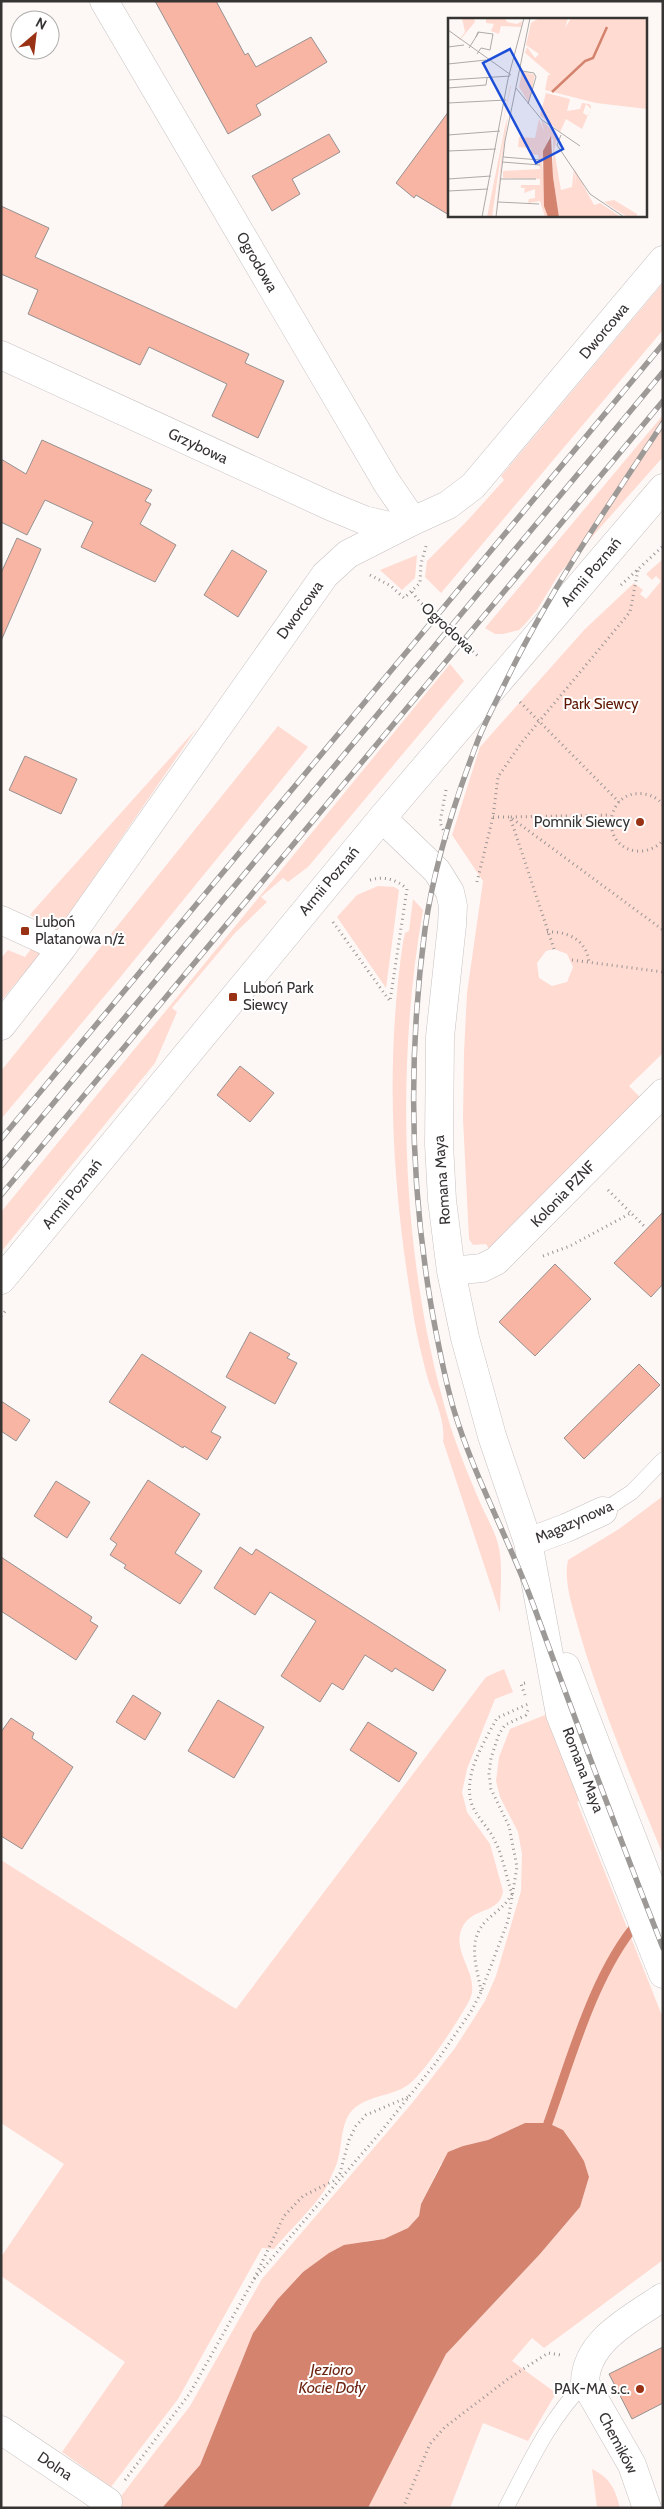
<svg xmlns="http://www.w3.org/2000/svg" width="664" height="2509" viewBox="0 0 664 2509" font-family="Cabin,sans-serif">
	<rect width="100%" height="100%" fill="#fdf8f6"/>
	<path fill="#ffdbd2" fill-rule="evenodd" d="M663 283V330L441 593 425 577 427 561 467 521 504 480 501 476Z
		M663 415V457L559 574 537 610 525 624 519 630 503 634H495L485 628Z
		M417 555 415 578 402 590 380 570Z
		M663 559V1053L629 1086 640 1097 491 1252 486 1244 473 1245 469 1239 463 1119 464 1053 467 993 483 881 452 835 480 747 585 629 634 583 643 590 640 594 646 599 661 581 656 576 652 580 646 574ZM554 949 567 954 573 967 567 982 552 986 539 978 537 963 546 951Z
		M450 664 464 681 308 867 288 882 283 878 261 897 267 902 235 933 172 1008 177 1012 155 1063 1 1252V1212Z
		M278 726 308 747 118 980 1 1119V1071Z
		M197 728 58 930 30 915 33 911Z
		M378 886 394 887 399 890 386 988 337 917 357 895Z
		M413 899 423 910C396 1063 401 1243 441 1393 450 1430 464 1465 479 1500 485 1515 496 1532 499 1548 503 1568 500 1592 500 1613L443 1441C446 1420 433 1396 427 1376 421 1352 415 1329 412 1305 392 1184 385 1064 403 942L405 933 409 931Z
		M31 949 40 954 1 1001V958L8 950 25 957Z
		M663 1496V1855C633 1782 602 1709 580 1634 574 1611 563 1583 568 1560L619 1529Z
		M504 1669 513 1692 495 1699 467 1769 462 1792 467 1812 490 1844 503 1891C500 1914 473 1907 463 1926 449 1952 481 1974 470 1999 461 2017 424 2074 408 2085 391 2097 364 2095 350 2113 339 2129 343 2151 335 2168 332 2174 329 2182 326 2188 315 2206 288 2232 274 2249L262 2248 178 2399 111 2487 62 2452 125 2362 1 2276V2257L64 2164 1 2123V1860L236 2009 486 1677Z
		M550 1713 583 1799 577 1802 663 2018V2260L544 2348 532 2338 512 2361 556 2393 528 2441 483 2423 450 2508H368L446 2354 540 2254 580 2207 589 2177 584 2161 563 2130 548 2123H525L488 2140 463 2146 441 2164 421 2204 419 2216 408 2228 384 2239 367 2241 303 2272 277 2300 253 2333 200 2465 162 2508H112L190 2406 262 2279 413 2102 455 2048 485 2001 496 1976 521 1891 522 1854 518 1832 500 1797 496 1781 499 1757 510 1729Z
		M592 2469C610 2478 615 2488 620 2508H597Z"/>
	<path fill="#d3836e" d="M525 2123H548L563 2130 575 2147 584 2161 589 2177 580 2207 540 2254 446 2354 368 2508H162L200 2465 253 2333 277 2300 303 2272 329 2253 344 2245 384 2239 408 2228 419 2216 421 2204 448 2152 463 2146 488 2140Z"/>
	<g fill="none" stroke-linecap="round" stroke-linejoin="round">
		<path stroke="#d3836e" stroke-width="9" d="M548 2123C571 2059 594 1973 638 1922"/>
	</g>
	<path fill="#f8b5a3" stroke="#969190" d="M155 1H216L245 55 248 53 256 67 311 37 327 62 256 105 261 115 228 134Z
		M449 111V215L416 195 414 198 396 183Z
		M329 134 340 152 292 179 300 194 272 211 252 176Z
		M1 206 49 228 35 257 249 354 245 363 284 381 258 438 212 416 227 384 149 347 140 365 28 314 38 290 1 274Z
		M42 440 152 490 145 501 151 504 140 524 176 545 155 582 81 547 93 522 45 500 27 535 1 522V459L26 474Z
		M17 538 41 549 1 641V573Z
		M232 550 267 571 238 617 204 595Z
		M25 756 77 779 61 814 9 790Z
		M240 1066 274 1093 250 1122 217 1095Z
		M663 1212V1284L651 1297 614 1263Z
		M555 1264 591 1299 535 1356 499 1322Z
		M250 1332 290 1354 287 1358 297 1363 275 1404 226 1377Z
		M142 1354 226 1407 211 1432 221 1437 207 1460 184 1446 183 1448 109 1402Z
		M639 1364 660 1385 584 1459 564 1438Z
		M1 1401 30 1420 16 1441 1 1431Z
		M148 1480 200 1514 175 1553 202 1571 180 1604 124 1568 126 1565 110 1555 117 1544 110 1539Z
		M56 1481 90 1502 67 1538 34 1516Z
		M240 1547 252 1555 256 1549 446 1670 433 1691 395 1668 392 1672 365 1655 343 1690 332 1683 320 1702 281 1676 316 1621 270 1592 255 1615 214 1588Z
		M1 1557 92 1617 90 1621 98 1626 76 1660 1 1611Z
		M133 1695 161 1713 145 1740 116 1722Z
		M218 1700 264 1727 234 1778 188 1751Z
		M11 1718 34 1733 32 1738 73 1767 22 1849 1 1836V1732Z
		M368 1722 417 1753 399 1782 350 1750Z
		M663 2347V2403L632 2419 609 2374Z"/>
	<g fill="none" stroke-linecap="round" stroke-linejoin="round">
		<defs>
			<path id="service" d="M603 1511 632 1492 663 1460
				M506 2508C529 2464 549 2419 585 2383"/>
			<path id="minor" d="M1 355 330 506 364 520 398 528
				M382 818 437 871 450 892 453 906 452 925 440 1037 439 1144 442 1200 451 1271 465 1338 492 1436 528 1542 560 1714 663 1974
				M1 920 62 948
				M1 1026 62 948 325 575 348 554 413 521 387 483 104 1
				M451 1271 482 1268 496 1261 663 1093
				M528 1542 566 1528 603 1511
				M566 1667 663 1918
				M1 2430 108 2502
				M647 2508 632 2465 585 2383C585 2341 632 2318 663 2297"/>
			<path id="tertiary" d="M413 521 448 505 473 486 663 260"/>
			<path id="secondary" d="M1 1280 382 818 663 488"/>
		</defs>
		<use href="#service" stroke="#c7c2c1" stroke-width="16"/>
		<use href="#minor" stroke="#c7c2c1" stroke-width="29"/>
		<use href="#tertiary" stroke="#c7c2c1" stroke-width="29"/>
		<use href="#secondary" stroke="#c7c2c1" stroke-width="29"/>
		<path stroke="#999594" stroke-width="3" stroke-dasharray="1 4" stroke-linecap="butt" d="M370 575 391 586 404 598 420 583 421 564 426 546
			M621 585 663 546
			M412 592 419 601 480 658
			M520 702 619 802
			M446 790 440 822 447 839
			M663 805C658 798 651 795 644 794 606 788 598 846 636 851 646 852 657 848 663 840
			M493 817H510L663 930
			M370 880C384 876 396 879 407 889L390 1001
			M477 882 493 817 498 777 522 742 630 612 638 570
			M333 922 389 1000
			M547 932C568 931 587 940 589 963
			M554 949 510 817 611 815
			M572 960 663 972
			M608 1190 631 1213
			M543 1256 570 1246 631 1213 644 1226
			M1 1316 7 1309
			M525 1683 521 1684 525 1695
			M481 1991C477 1967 466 1940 487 1920 497 1911 505 1906 512 1894 506 1876 503 1856 494 1839 487 1825 472 1813 470 1797 466 1769 485 1741 497 1718L528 1704
			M254 2279 379 2134 435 2064 472 2010 481 1992 508 1921 517 1867 509 1826 491 1789 489 1774 491 1758 499 1734 505 1725 526 1715 529 1708
			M125 2480 190 2393 254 2279 284 2216 303 2196 333 2181 340 2173 349 2140 356 2126 366 2115 408 2097
			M403 2508 430 2444 445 2427 508 2379 548 2353 561 2355"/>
		<use href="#service" stroke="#fff" stroke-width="15"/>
		<use href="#minor" stroke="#fff" stroke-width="28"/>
		<use href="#tertiary" stroke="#fff" stroke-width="28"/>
		<use href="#secondary" stroke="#fff" stroke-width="28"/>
		<defs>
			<path id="rail" d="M663 423C607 507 550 590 506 681 497 700 486 720 478 740 455 800 434 864 425 929 408 1056 410 1185 432 1311 438 1343 444 1376 453 1407 473 1475 508 1537 533 1604 575 1719 618 1834 663 1948
				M1 1139 663 344
				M1 1166 663 372
				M1 1195 663 401"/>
		</defs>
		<use href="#rail" stroke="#9c9997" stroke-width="5.5"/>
		<use href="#rail" stroke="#fff" stroke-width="4" stroke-dasharray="11" stroke-linecap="butt"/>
	</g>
	<g fill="#993115" stroke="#fff" stroke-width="2">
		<circle cx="640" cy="822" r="5"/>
		<rect x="20" y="926" width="10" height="10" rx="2.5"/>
		<rect x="228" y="992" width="10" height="10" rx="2.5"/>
		<circle cx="640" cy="2389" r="5"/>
	</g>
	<g text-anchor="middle" stroke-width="4" stroke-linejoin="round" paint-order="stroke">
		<g font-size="15" fill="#363433" stroke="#fff">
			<text transform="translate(257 262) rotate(60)" y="5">Ogrodowa</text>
			<text transform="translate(604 331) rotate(-50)" y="5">Dworcowa</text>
			<text transform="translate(198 446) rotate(25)" y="5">Grzybowa</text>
			<text transform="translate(591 572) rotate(-50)" y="5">Armii Poznań</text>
			<text transform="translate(300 610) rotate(-54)" y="5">Dworcowa</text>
			<text transform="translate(448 628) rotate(43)" y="5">Ogrodowa</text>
			<text transform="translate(329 881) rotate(-50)" y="5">Armii Poznań</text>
			<text transform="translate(442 1180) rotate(-94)" y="5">Romana Maya</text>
			<text transform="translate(72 1194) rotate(-51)" y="5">Armii Poznań</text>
			<text transform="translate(563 1194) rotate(-46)" y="5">Kolonia PZNF</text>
			<text transform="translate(574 1522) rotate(-24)" y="5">Magazynowa</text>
			<text transform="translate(583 1770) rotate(69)" y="5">Romana Maya</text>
			<text transform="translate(618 2443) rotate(62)" y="5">Chemików</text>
			<text transform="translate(55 2466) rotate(34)" y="5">Dolna</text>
		</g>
		<g font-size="15" fill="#5f1703" stroke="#fff">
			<text x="601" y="709">Park Siewcy</text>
		</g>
		<g font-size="15" fill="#363433" stroke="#fff" text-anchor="end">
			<text x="630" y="827">Pomnik Siewcy</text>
			<text x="35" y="927" text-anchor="start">Luboń<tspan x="35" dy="17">Platanowa n/ż</tspan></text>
			<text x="243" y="993" text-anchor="start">Luboń Park<tspan x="243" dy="17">Siewcy</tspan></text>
			<text x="630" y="2394">PAK-MA s.c.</text>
		</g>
		<g font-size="16" font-style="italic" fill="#6e2613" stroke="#fff">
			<text x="332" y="2375">Jezioro<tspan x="332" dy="18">Kocie Doły</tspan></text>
		</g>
	</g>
	<g transform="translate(448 18)">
		<rect width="199" height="199" fill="#fdf8f6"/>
		<path d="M14 0H26L27 4 12 22 0 10 12 21 17 14ZM38 0H57L59 4 69 6 74 3 73 9 53 8 51 16 43 13 46 6 38 5ZM120 0 117 10 123 0H199V91L148 85 97 72 100 57H103L77 35 79 29 87 40 91 36 78 27 83 5 91 0ZM74 53 87 57 81 85 71 69ZM62 68H63L35 199 54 109ZM98 75 122 81 119 93 132 91 134 85 141 86 143 88V91L138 86 135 95 140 98 143 91 140 97 134 111 118 101 112 114 92 97ZM60 98 47 199 56 116 44 199H39L57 108ZM91 101 96 114 93 102 110 117 106 132 113 172 124 169 126 150 128 168 127 152 146 187 152 185 173 199H111L105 159V121L101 119 94 143 100 199H97L92 183 80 185 81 181 87 180V171L76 175 77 170H73V167H92V161L55 160V153L92 151 90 137 83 136V130L70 129 71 119 87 120ZM166 182 189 196V199H179L156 184Z" fill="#ffdbd2"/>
		<path d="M103 118 105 159 111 199H100L96 188 95 133Z" fill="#d3836e"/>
		<path fill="none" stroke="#d3836e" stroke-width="2.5" d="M104 74 137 43 145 40 159 9"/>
		<path fill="none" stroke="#adaaa8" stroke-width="1" d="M0 12 63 57M28 19 30 14 45 16 42 32 33 30 29 36M0 29 16 27M21 30 31 14M0 46 38 42M74 53 86 55 88 59 80 86M0 62 62 58M0 70 38 67 39 60M68 70 94 102 132 128M0 85 58 82M0 117 52 113M113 117 109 127 142 176 176 199M0 133 48 131M55 139 92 142M54 144 92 147M0 161 43 158M53 161H88M0 173 40 171M50 184 91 186M34 199 60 61 76 0M48 199 57 123 82 0"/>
		<path fill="#1d4ed8" fill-opacity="0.15" stroke="#1d4ed8" stroke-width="2.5" d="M62 31 115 131 88 145 35 45Z"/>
		<rect width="199" height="199" fill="none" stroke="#363433" stroke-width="2.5"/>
	</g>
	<rect width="664" height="2509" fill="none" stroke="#363433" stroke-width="5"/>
	<g transform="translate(35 35) rotate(28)"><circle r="24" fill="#ffffff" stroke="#afaead"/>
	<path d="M0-4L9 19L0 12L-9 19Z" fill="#993115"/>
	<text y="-8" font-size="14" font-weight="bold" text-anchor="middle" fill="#363433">N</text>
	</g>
</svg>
